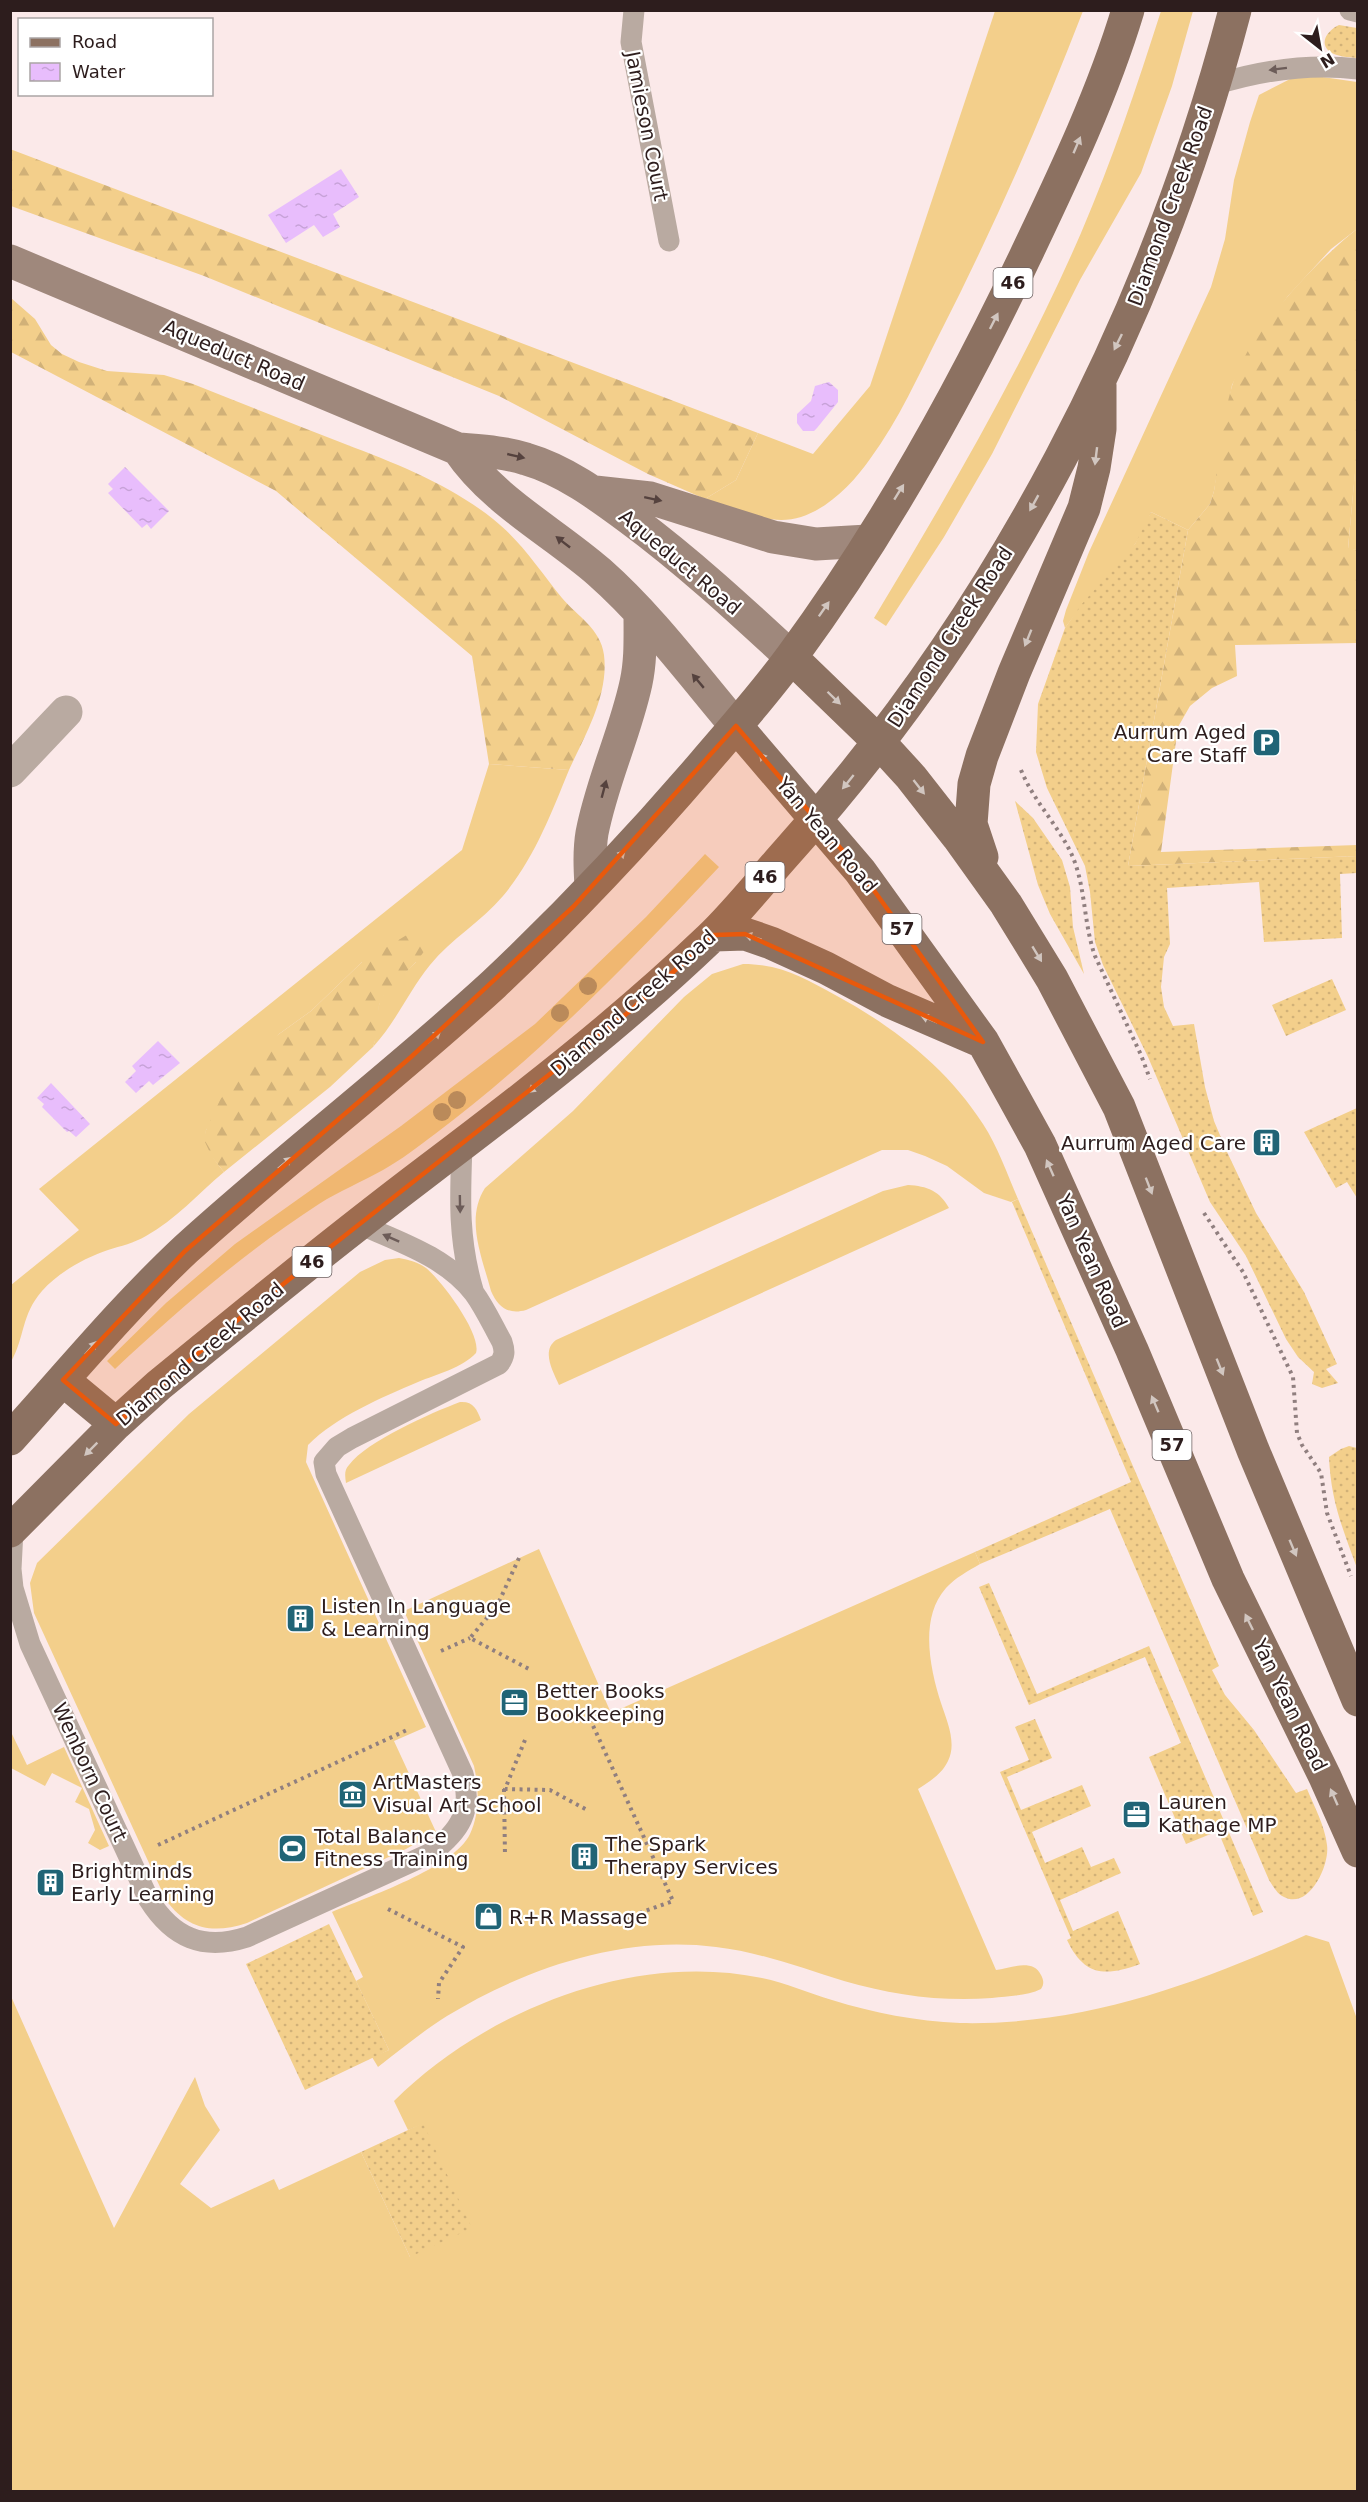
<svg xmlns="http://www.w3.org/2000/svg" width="1368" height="2502" viewBox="0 0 1368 2502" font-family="'DejaVu Sans',sans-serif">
	<defs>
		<pattern id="forest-firs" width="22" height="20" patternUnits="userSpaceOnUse" patternTransform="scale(1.5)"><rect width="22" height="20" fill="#f3cf8b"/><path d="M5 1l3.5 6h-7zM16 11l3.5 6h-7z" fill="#d1b178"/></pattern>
		<pattern id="garden-dots" width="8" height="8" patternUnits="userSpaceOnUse" patternTransform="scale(1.5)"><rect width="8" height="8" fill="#f3cf8b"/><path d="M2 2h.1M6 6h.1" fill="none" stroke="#d1b178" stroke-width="1.8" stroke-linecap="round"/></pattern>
		<pattern id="water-ripples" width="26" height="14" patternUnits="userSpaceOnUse" patternTransform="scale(1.5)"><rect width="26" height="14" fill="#e8bdfc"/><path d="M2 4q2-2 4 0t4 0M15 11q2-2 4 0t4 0" fill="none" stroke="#c7a2d8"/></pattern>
	</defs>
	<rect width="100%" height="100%" fill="#fbe9e9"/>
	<path fill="#f3cf8b" d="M995 11H1083C1041 120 994 227 941 331 919 374 899 420 870 459 854 482 829 508 801 517 770 527 735 509 705 499L736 480 758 433 813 454 870 386Z
		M1161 11H1193L1172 86 1141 173 1080 280 992 454 944 537 886 626 874 618C949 493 1023 367 1081 233 1112 161 1137 86 1161 11Z
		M1309 75 1357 82V229L1331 249 1288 296 1253 344 1232 385 1214 491 1210 504 1188 530 1151 512C1136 558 1092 590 1065 628L1063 621 1066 610 1089 552 1211 287 1225 239 1234 180 1250 122 1259 95 1294 77Z
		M1355 471 1358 475 1357 550 1348 549Z
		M489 764 569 770C551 814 534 859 503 896 482 921 451 939 430 965 409 991 396 1022 373 1047 378 1031 376 1020 379 1005 383 988 405 974 416 962H362L311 1011 279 1034 206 1130C205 1148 213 1158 224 1172 199 1193 175 1220 146 1236 134 1243 121 1246 108 1250 84 1258 58 1273 42 1291 21 1315 25 1337 11 1362V1285L79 1230 39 1189 462 850Z
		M705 854 719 867C630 962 539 1056 435 1134 419 1146 401 1160 383 1170 362 1182 339 1191 319 1204 246 1251 178 1310 115 1369L107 1361 166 1303 235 1244 401 1126 535 1024 646 917Z
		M743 964C781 964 804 978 837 996 894 1027 947 1068 983 1124 998 1147 1007 1174 1018 1199L1011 1202 984 1193 947 1166 925 1156 908 1150H882L526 1310C508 1315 498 1307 491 1291 482 1257 465 1219 485 1188L573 1111 684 997 712 974Z
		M908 1185C927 1186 940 1191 949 1208L559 1385C553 1371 541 1351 556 1340L883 1191Z
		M399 1258C409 1260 418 1262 426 1268 441 1280 482 1334 476 1353 462 1368 437 1374 418 1382 381 1398 337 1416 308 1445L306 1462 426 1727 394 1741 436 1832 406 1849 247 1923C213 1934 188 1930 166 1900L34 1613 30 1583 37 1563 189 1414 360 1272 385 1260Z
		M460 1402C473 1401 477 1409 481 1420L346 1483C345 1476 344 1470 349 1465 367 1441 431 1413 460 1402Z
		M539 1549 611 1713 975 1552 980 1564C968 1571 955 1578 946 1588 919 1618 930 1669 941 1703 947 1721 957 1743 948 1761 942 1774 929 1782 918 1789L996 1970C1010 1968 1033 1958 1041 1975 1044 1981 1044 1984 1041 1989 1027 1996 1008 1996 992 1998 942 2002 892 1995 844 1981 801 1968 760 1952 716 1947 623 1935 526 1968 447 2016 423 2031 400 2050 378 2067L372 2057 389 2050 356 1981 363 1977 332 1912C367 1897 454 1868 470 1834 480 1812 479 1789 474 1766L404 1611Z
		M11 1732 27 1765 64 1747 109 1846 100 1850 88 1843 95 1830 89 1809 75 1802 82 1788 52 1773 45 1786 11 1768Z
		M1306 1935 1329 1942 1357 2019V2491H11L10 1994 114 2228 195 2077 205 2106 220 2130 180 2184 211 2208 274 2179 279 2190 361 2152 410 2257 423 2124 408 2130 394 2101C486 2010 633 1951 762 1978 786 1983 808 1993 832 2000 874 2013 916 2021 960 2023 1083 2026 1196 1984 1306 1935Z"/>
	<path fill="url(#forest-firs)" d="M10 149 758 433 736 480 705 499 648 474 499 396 204 276 11 206Z
		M1357 229 1358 475 1355 473 1348 548 1357 550V643L1235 645 1237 676 1212 688 1190 706 1178 727 1161 852 1357 845V856L1128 866 1188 530 1210 504 1214 491C1219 457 1222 420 1232 386 1247 334 1315 262 1357 229Z
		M11 298 35 319 51 345 62 354 79 362 107 371 164 375 193 384C243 404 294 424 345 444 397 464 449 484 493 519 521 541 540 571 562 598 577 616 601 629 604 655 609 695 585 735 569 770L489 764 472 656 276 491 11 352Z
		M410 933 418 934 424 940 426 949 416 962 384 995 379 1005 378 1031 373 1047 330 1087 224 1172 212 1157 205 1142 206 1130 220 1100 242 1067 279 1034 311 1011 362 962Z"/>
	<path fill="url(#garden-dots)" d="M1339 25 1357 28V58C1349 57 1336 57 1329 51 1318 41 1330 29 1339 25Z
		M1151 512 1188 530 1128 866 1357 856V873L1340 874 1342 938 1264 942 1259 882 1167 888 1170 944 1164 957 1161 987 1164 1007 1173 1026 1194 1024 1205 1087 1214 1121 1228 1154 1256 1213 1304 1292 1337 1364 1326 1369 1338 1383 1322 1388 1312 1384 1314 1372 1298 1357 1286 1339 1246 1256 1210 1202 1148 1057 1103 965 1095 942 1090 892 1085 866 1047 788 1036 752 1038 704 1065 628 1081 605 1135 544Z
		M1015 801 1033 818 1062 860 1070 887 1073 927 1084 974 1050 914 1038 885Z
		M1332 979 1346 1010 1286 1036 1272 1005Z
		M1357 1108V1198L1347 1182 1336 1188 1304 1132Z
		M1018 1199 1219 1666 1212 1670 1225 1695 1254 1730 1296 1793 1307 1789C1314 1806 1325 1826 1327 1845 1330 1865 1309 1910 1284 1897 1277 1894 1273 1886 1269 1880L1110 1509 980 1564 975 1552 1131 1482 1012 1202Z
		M1349 1446 1357 1448V1568C1342 1527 1331 1501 1329 1457L1341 1449Z
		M989 1583 1037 1694 1149 1646 1263 1912 1253 1916 1218 1831 1186 1844 1149 1757 1181 1743 1145 1657 1029 1705 979 1587Z
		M1035 1719 1052 1758 1007 1777 1021 1810 1082 1785 1091 1806 1032 1832 1045 1863 1082 1847 1091 1867 1114 1858 1121 1873 1060 1900 1073 1931 1118 1911 1140 1964C1105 1977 1084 1976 1067 1940L1071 1938 1000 1772 1029 1760 1015 1727Z
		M329 1924 389 2050 305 2090 246 1964Z
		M423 2123 472 2228 410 2257 361 2152Z"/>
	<path fill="url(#water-ripples)" d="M341 169 359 197 333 214 340 227 323 237 314 225 286 243 268 215Z
		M829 382 838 390V402L817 428 814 431H803L797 423V414L811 401 815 386Z
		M125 467 169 511 151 529 147 524 142 528 108 493 113 489 108 484Z
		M158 1041 180 1063 153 1085 149 1081 136 1093 125 1082 136 1071 132 1066Z
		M51 1083 90 1124 76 1137 69 1131 67 1132 42 1107 44 1104 37 1098Z"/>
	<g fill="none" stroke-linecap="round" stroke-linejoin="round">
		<path stroke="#907f7f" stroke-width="4" stroke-dasharray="3 4.5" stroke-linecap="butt" d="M1021 770C1033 800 1057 824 1071 853 1086 885 1083 922 1095 956L1141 1055 1150 1079
			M1204 1213 1243 1272 1293 1377 1297 1433 1302 1445 1321 1473 1327 1513 1351 1576
			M519 1558 497 1606 470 1638 529 1669
			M441 1651 470 1638
			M590 1719 673 1901 612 1923
			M525 1740 505 1789 550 1790 589 1811
			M504 1789 505 1856
			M158 1845 407 1730
			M388 1909 463 1947 439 1983 438 1999"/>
		<path stroke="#b9aaa1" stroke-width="21" d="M634 10 631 42 669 241
			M1350 10 1358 12
			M1214 85C1262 70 1308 63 1358 69
			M462 1146C460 1198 458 1239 473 1290
			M13 1530 11 1569 13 1588 30 1644 149 1900C173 1938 203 1951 247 1937L431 1853C460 1831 473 1811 463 1774L326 1474 324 1462 337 1447 352 1438 499 1364C505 1356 505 1351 502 1342 493 1326 485 1308 474 1293 446 1257 400 1242 359 1224"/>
		<path stroke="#b9aaa1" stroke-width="33" d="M10 771 66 712"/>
		<path stroke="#9f887c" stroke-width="33" d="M10 261 458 449C481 451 504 452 526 459 564 470 598 495 629 518 686 560 739 609 792 658
			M458 449C493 501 552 531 599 572 650 617 692 674 736 726
			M595 492 650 498 773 537 816 544 868 541
			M591 887C590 869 589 851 592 833 602 781 625 734 636 683 641 660 640 638 640 614"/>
		<path stroke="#8c7161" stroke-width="33" d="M792 658 880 743 911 777 958 837 1006 904 1052 979 1119 1107 1253 1450 1358 1700
			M736 726 860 871 983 1042 1013 1096 1040 1145 1132 1350 1228 1579 1325 1777 1358 1851
			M982 857 971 824 974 784 982 756 1014 673 1084 508 1094 468 1100 429V385
			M714 935 745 934 771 943 826 968 888 1001 983 1042
			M63 1380 116 1424
			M10 1439C68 1375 123 1308 186 1249 286 1158 394 1076 494 984 568 914 638 840 704 763 734 728 765 693 792 656 883 532 959 396 1025 257 1063 177 1102 96 1128 10
			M10 1531 116 1424 159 1385C247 1313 335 1241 426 1172 524 1098 621 1023 710 938 738 911 762 880 788 851 1001 614 1154 319 1235 10"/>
	</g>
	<g fill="#af966e">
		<circle cx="588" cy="986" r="9"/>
		<circle cx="560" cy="1013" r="9"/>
		<circle cx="457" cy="1100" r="9"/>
		<circle cx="442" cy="1112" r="9"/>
	</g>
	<defs><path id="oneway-solid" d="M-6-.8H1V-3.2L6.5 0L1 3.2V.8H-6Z" transform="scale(1.5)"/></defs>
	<g fill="#6c5c58">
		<use href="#oneway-solid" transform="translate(1278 69) rotate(173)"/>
		<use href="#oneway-solid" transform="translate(460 1204) rotate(89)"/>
		<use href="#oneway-solid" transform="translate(391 1238) rotate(-156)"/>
	</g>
	<g fill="#d1c6c0">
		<use href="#oneway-solid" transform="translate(1077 145) rotate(-67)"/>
		<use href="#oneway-solid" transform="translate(994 321) rotate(-63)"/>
		<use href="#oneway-solid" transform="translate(1118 342) rotate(116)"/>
		<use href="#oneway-solid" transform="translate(1096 456) rotate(97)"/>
		<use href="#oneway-solid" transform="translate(899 492) rotate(-58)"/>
		<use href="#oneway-solid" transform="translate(1034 503) rotate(119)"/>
		<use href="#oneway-solid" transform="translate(824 609) rotate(-55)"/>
		<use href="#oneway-solid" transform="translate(1028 638) rotate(112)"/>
		<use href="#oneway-solid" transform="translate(834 698) rotate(44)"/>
		<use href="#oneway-solid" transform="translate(765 760) rotate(-130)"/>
		<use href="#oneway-solid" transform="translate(848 782) rotate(129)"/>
		<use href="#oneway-solid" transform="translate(919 787) rotate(52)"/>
		<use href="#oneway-solid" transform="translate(619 857) rotate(-47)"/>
		<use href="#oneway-solid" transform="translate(753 937) rotate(-163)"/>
		<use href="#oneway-solid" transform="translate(1037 954) rotate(59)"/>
		<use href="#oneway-solid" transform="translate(929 1019) rotate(-157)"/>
		<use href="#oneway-solid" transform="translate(434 1037) rotate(-42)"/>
		<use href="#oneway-solid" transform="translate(535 1087) rotate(142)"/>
		<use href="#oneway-solid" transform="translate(285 1163) rotate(-40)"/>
		<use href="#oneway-solid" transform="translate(1050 1168) rotate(-114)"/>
		<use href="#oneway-solid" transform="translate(1149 1186) rotate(69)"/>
		<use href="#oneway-solid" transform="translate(91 1348) rotate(-49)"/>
		<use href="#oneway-solid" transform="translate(1220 1367) rotate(68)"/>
		<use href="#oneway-solid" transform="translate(1155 1404) rotate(-113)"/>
		<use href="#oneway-solid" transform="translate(91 1449) rotate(135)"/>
		<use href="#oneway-solid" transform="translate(1293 1548) rotate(67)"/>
		<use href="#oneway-solid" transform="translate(1249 1622) rotate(-116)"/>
		<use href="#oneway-solid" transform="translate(1334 1797) rotate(-114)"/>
	</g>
	<g fill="#55423e">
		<use href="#oneway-solid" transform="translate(516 456) rotate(13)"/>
		<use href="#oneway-solid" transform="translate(653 499) rotate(12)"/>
		<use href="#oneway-solid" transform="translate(563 542) rotate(-142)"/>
		<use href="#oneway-solid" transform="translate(698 681) rotate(-130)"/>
		<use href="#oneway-solid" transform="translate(604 789) rotate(-75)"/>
	</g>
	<path fill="#e8590c" fill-opacity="0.2" stroke="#e8590c" stroke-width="4.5" stroke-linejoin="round" d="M736 726 860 871 983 1042 745 934 714 935 630 1011 225 1330 116 1424 63 1380 185 1251 411 1057 574 906Z"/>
	<defs>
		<symbol id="parking-square" viewBox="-11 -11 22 22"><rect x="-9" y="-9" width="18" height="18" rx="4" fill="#206476" stroke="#fff"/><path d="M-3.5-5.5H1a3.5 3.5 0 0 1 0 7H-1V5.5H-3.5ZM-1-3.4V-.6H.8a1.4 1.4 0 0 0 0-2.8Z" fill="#fff"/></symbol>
		<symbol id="building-square" viewBox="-11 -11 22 22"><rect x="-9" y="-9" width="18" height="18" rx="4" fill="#206476" stroke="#fff"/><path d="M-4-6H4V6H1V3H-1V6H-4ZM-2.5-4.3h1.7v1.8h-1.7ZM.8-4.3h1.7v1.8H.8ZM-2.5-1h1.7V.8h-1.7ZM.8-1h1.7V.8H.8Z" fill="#fff"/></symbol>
		<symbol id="office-square" viewBox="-11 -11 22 22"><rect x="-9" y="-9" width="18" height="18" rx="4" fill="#206476" stroke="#fff"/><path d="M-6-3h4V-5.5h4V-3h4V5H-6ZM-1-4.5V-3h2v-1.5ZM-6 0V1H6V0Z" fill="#fff"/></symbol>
		<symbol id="museum-square" viewBox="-11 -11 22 22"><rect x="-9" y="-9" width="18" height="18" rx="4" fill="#206476" stroke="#fff"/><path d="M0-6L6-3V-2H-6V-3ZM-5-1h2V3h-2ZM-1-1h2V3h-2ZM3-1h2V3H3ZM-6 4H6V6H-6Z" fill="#fff"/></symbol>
		<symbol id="stadium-square" viewBox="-11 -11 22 22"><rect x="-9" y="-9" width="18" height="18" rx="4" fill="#206476" stroke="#fff"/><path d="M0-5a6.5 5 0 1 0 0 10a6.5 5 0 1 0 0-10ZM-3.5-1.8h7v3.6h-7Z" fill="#fff"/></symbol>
		<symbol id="shop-square" viewBox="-11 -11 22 22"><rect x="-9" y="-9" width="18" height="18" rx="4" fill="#206476" stroke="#fff"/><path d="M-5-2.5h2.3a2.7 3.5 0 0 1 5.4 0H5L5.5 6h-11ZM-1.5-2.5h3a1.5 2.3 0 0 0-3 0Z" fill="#fff"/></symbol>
	</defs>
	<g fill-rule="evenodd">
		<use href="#parking-square" x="1250" y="726" width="33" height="33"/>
		<use href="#building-square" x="1250" y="1126" width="33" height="33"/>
		<use href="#building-square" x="284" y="1602" width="33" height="33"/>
		<use href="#office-square" x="498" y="1686" width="33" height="33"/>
		<use href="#museum-square" x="336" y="1778" width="33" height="33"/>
		<use href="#office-square" x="1120" y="1798" width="33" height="33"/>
		<use href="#stadium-square" x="276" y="1832" width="33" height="33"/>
		<use href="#building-square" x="568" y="1840" width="33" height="33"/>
		<use href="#building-square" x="34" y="1866" width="33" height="33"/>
		<use href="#shop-square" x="472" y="1900" width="33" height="33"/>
	</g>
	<g text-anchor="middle" stroke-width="4.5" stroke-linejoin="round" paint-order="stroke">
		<g fill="#fff" stroke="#6c6161" stroke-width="1.5">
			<rect x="993.5" y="268" width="39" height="30" rx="4.5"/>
			<rect x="745.5" y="862" width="39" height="30" rx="4.5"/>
			<rect x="882.5" y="914" width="39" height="30" rx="4.5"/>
			<rect x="292.5" y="1247" width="39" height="30" rx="4.5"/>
			<rect x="1152.5" y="1430" width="39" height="30" rx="4.5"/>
		</g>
		<g font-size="18" font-weight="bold" fill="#2d1d1d">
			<text x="1013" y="289">46</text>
			<text x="765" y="883">46</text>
			<text x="902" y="935">57</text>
			<text x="312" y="1268">46</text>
			<text x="1172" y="1451">57</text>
		</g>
		<g font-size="20" fill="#2d1d1d" stroke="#fff">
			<text transform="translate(647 126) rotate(79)" y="7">Jamieson Court</text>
			<text transform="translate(1170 206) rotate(-70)" y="7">Diamond Creek Road</text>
			<text transform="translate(234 355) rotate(23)" y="7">Aqueduct Road</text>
			<text transform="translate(680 562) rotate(40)" y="7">Aqueduct Road</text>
			<text transform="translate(950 637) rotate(-57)" y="7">Diamond Creek Road</text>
			<text transform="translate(827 835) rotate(50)" y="7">Yan Yean Road</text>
			<text transform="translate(633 1003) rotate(-41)" y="7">Diamond Creek Road</text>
			<text transform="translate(1092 1261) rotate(66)" y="7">Yan Yean Road</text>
			<text transform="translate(200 1354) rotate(-40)" y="7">Diamond Creek Road</text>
			<text transform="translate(1290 1705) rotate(64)" y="7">Yan Yean Road</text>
			<text transform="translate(90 1772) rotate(65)" y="7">Wenborn Court</text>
		</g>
		<g font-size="20" fill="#2d1d1d" stroke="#fff" text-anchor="start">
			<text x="1246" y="739" text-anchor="end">Aurrum Aged<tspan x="1246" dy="23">Care Staff</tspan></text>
			<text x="1246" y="1150" text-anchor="end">Aurrum Aged Care</text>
			<text x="321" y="1613">Listen In Language<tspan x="321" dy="23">&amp; Learning</tspan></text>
			<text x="536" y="1698">Better Books<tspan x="536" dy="23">Bookkeeping</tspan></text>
			<text x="373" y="1789">ArtMasters<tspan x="373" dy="23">Visual Art School</tspan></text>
			<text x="1158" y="1809">Lauren<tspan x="1158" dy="23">Kathage MP</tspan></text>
			<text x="314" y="1843">Total Balance<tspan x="314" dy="23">Fitness Training</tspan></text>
			<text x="605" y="1851">The Spark<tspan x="605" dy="23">Therapy Services</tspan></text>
			<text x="71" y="1878">Brightminds<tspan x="71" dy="23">Early Learning</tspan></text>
			<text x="509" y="1924">R+R Massage</text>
		</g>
	</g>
	<rect width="1368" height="2502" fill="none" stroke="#2d1d1d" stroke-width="24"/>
	<rect x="18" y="18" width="195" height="78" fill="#ffffff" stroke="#aba5a5" stroke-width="1.5"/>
	<rect x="30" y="38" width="30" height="9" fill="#8c7161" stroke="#aba5a5" stroke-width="1.5"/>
	<text x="72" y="48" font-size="18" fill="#2d1d1d">Road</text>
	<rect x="30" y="63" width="30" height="18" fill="url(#water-ripples)" stroke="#aba5a5" stroke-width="1.5"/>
	<text x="72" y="78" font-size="18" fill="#2d1d1d">Water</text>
	<g transform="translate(1320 48) rotate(149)" stroke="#ffffff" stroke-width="4.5" paint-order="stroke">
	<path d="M0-4.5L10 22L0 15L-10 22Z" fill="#2d1d1d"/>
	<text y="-9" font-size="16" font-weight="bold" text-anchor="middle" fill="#2d1d1d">N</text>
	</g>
</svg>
